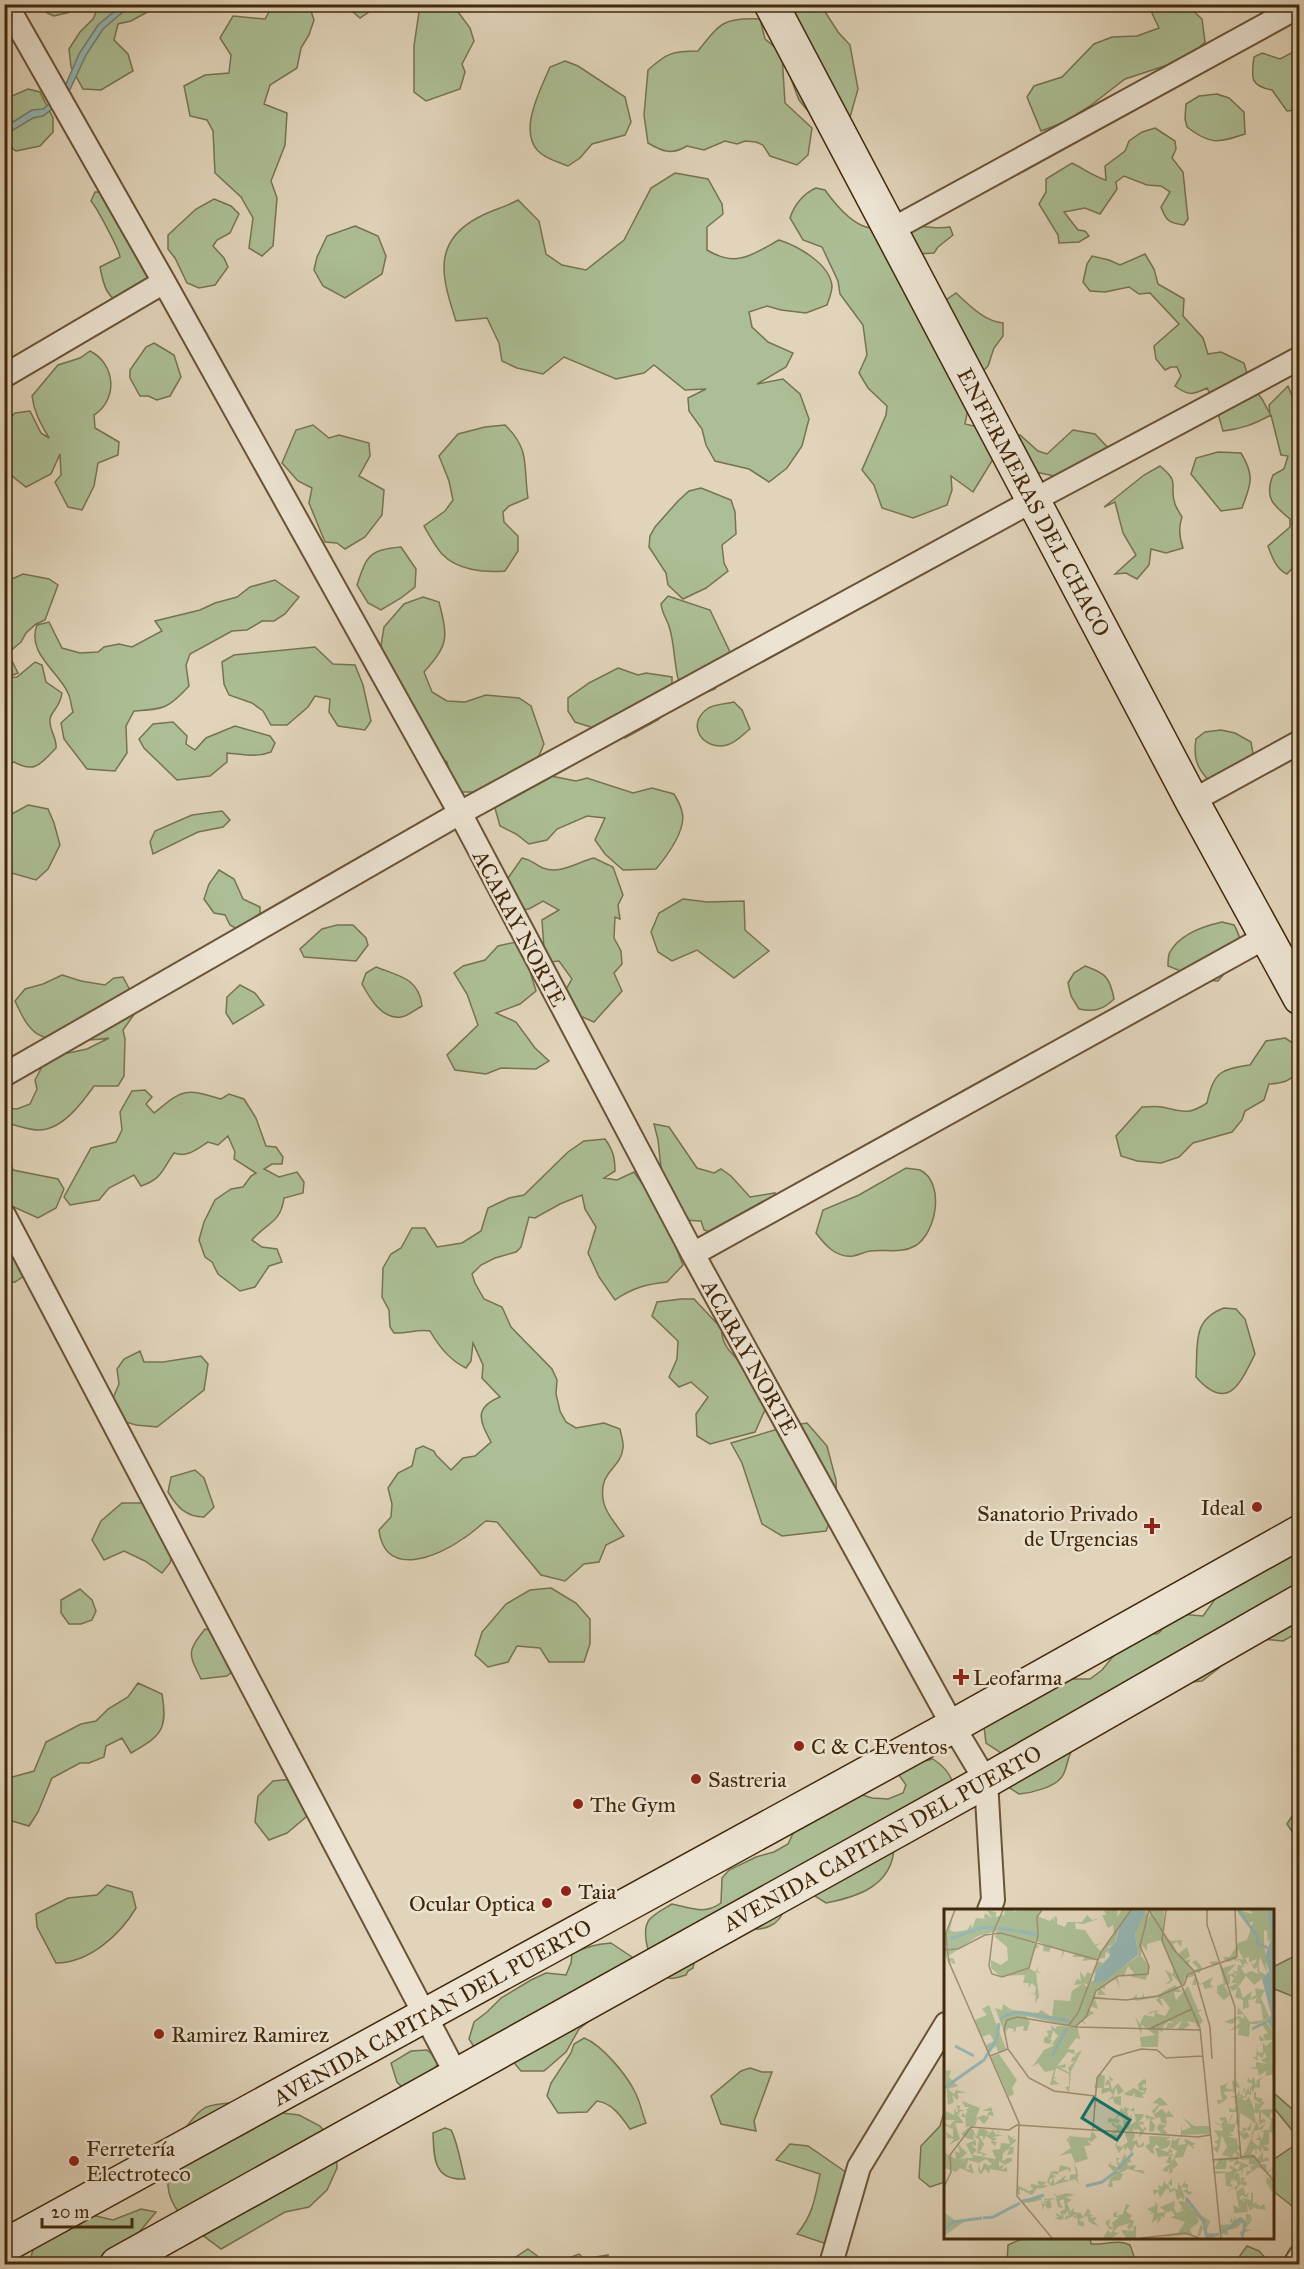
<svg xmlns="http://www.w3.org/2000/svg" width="1304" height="2269" viewBox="0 0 1304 2269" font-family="'IM FELL Great Primer',serif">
	<rect width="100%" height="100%" fill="#e1d4ba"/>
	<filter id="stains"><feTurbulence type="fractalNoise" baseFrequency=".00333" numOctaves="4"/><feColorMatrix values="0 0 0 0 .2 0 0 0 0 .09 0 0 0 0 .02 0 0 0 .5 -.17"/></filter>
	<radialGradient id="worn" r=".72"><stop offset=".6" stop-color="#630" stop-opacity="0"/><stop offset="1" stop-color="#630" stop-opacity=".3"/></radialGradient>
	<path fill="#acbe95" stroke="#777350" stroke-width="1.5" d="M41 5V4L75 5 70 12 54 16 47 13Z
		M99 5H160L131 21 118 24 114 40 128 54 133 71 101 90 83 89 71 67 69 49 80 32 93 19Z
		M273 5H318L310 8 314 20 309 35 301 48 297 68 270 85 264 104 287 113 285 145 271 181 277 198 273 246 262 256 249 248 253 218 241 197 215 173 213 131 207 120 190 116 184 86 205 75 229 73 231 55 220 38 233 16 265 19Z
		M345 5H379L360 18Z
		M420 5H457L456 9 470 28 474 41 462 64 465 72 460 89 426 101 414 92V46Z
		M753 5H816L822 7 838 32 850 45 858 89 849 121 822 128 799 100 782 55 785 103 812 128 808 155 797 165 770 156 763 145 756 142 745 141 737 144 725 141 704 150 687 146C672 155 663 152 648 143L644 115 648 70C667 53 672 51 698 51 720 23 724 17 760 19L765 39 781 52 773 30Z
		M1151 5H1187L1202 19 1205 42 1189 58 1125 79 1090 106 1065 122 1041 131 1027 97 1034 86 1062 77 1094 44 1112 37 1137 36 1159 28 1149 7Z
		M1299 49V75L1296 71 1299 80 1300 95 1295 110 1287 111 1272 90C1250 86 1251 78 1254 57L1262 53 1280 59Z
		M565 61 578 66 625 97 631 122 625 135 592 144 580 158 568 166C558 162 546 159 538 151 518 130 541 89 550 67Z
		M28 89 40 92 53 118V132L40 146 16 151 7 145H5V99Z
		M1217 94 1229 98 1244 112 1245 134C1218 143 1210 145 1187 127L1185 119 1186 104 1199 96Z
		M1155 128 1175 141 1176 149 1172 158 1183 172 1188 219 1184 225C1169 223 1166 221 1161 207L1170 192 1161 186 1147 185 1124 176 1116 182 1117 189 1100 214 1085 208 1064 212 1078 230 1085 231 1089 236 1079 242 1059 243 1058 235 1039 204 1046 192V179L1072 163C1084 169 1093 176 1106 180L1105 166 1125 151 1129 141 1142 132Z
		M675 173 708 179 722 204 723 214 707 227V250C736 268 752 255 779 240 798 246 830 264 832 286 832 292 829 299 827 305L806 313 781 310 767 306 749 312 752 327 768 342 793 353 786 367 757 384 783 379 800 394 809 419 802 446 787 468 769 482 749 469 715 461 706 445 702 429 689 411 688 398 706 389 685 390 654 365 644 373 616 379 564 357 543 374 517 368 502 361 499 343 487 318 456 321C442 278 431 242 479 217 492 210 506 207 518 200L539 221 546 254 562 265 586 270 624 240 651 188Z
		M816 188 825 190C835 204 852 226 871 228 881 229 893 224 903 224 920 225 933 230 950 227L953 235 938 247 934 253 916 254 938 317 946 300 956 293C969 305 985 322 1003 323V336L994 348 988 366 969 385 970 398 965 424 982 428 998 451 973 492 951 476 952 490 947 505 913 518 882 508 874 485 862 470 886 415 887 406 868 388 859 373 867 355 863 325 840 294 838 281 822 247 803 240 790 218C794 205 804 193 816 188Z
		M95 192H105L153 280 125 308C107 296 104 289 100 267L120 257C119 249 97 208 91 201Z
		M214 199 231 206 239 214 230 233 217 240 213 246 224 258 228 267 215 285 199 288 187 283 175 258 168 249V235L196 209Z
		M355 226 378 236 386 256 382 274 345 298 323 286 314 270 317 257 327 236Z
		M1145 254 1154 269 1158 284 1184 299 1183 316 1203 338 1208 354 1221 352 1244 363 1250 384 1262 399 1270 414 1269 405 1288 386 1299 413 1300 560 1287 574C1276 569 1272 557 1268 546L1290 527V519C1273 505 1264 498 1273 475L1284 469 1288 456 1281 455 1271 415C1254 424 1242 429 1223 431L1215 403 1207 388C1193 395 1188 396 1175 386L1181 376 1177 367H1171L1165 370 1156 359 1154 346 1179 324 1150 293 1139 294 1129 287 1105 292 1090 291 1083 282 1087 264 1092 256 1109 260 1120 265Z
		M154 343 174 355 181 377 170 396 157 400 148 396H140L130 378V370L146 347Z
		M90 351C116 364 118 400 94 415L95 428 119 442 118 455 98 463 94 486 82 510 68 507 55 482 61 475 60 454 51 474 26 487 12 476 5 466 4 424 15 413 30 411 41 433 49 438C41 424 34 413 32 396L58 365 80 358Z
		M313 425 329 438 339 435 369 443 370 456 359 476 384 490 382 515 365 537 345 549 337 543 325 542 309 503 312 488 298 481 282 463 296 430Z
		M505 425C531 450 523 466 528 498L509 506 503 512 504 522 518 536V551L505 571C484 573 457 570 442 554 435 546 429 535 424 526L445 511 453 500 449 481 439 456 458 434 485 427Z
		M1073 430 1095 434 1112 452 1072 480 1027 470 1012 439 1020 435 1038 451 1047 454Z
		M1218 452 1241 453C1255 476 1251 484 1242 508L1221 511 1191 474 1196 458Z
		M1160 466C1182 484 1168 484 1175 504 1176 508 1180 513 1182 517 1178 528 1179 537 1183 548L1166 553 1151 549 1149 565 1137 579 1126 573 1115 574 1136 555 1123 533 1115 502 1104 507 1144 475Z
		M701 488 731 500 735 512 736 534 722 545 724 563 728 571 706 588 683 599 668 585 666 573 649 547 650 536 655 527 678 501 689 491Z
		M401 547 416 569 415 587 401 598 381 610 368 603 357 585C367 555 369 550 401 547Z
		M23 574 49 579 58 585 45 620 36 624 26 633 21 642 8 653 18 673 5 678 17 677 35 662 42 665 46 682 62 693C60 708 51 711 50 719 49 731 57 737 56 748 41 763 36 774 14 762L8 765 5 770V582Z
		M275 580 299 597 285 614 274 621H262L247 630 232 631 190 654 186 665 189 686C168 709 164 709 134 711L126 726 127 753 115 771 87 769 64 739 61 723 73 712C71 706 71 699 68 693 59 672 26 653 37 625L49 622 62 648 80 653 98 652 104 647 119 644 132 647 162 631 155 621 200 610 215 603 237 597 250 587Z
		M668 596 710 610 730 652 729 666 715 689 686 700C672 673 677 652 669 626 666 618 662 613 661 604Z
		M423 597 439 602C448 638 449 644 424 672L432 692 447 701 465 702 486 695 519 698 531 706 544 744 538 758 541 774 576 781 587 778 633 793 652 788 674 794C677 799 681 806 682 812 687 829 667 856 656 869L623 870 605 854 595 840 605 818 587 816 557 829 547 840 529 844 516 834 500 826 493 801 478 792H454L447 762 421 744 389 669 381 646 384 627 404 604Z
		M315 647 333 664 355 665 363 685 371 721 365 730 338 726 329 712 330 699 315 696 308 707 287 725H271L263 711 252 703 229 695 224 684 222 662 234 655Z
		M618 668 638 675 646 673 672 677V704L658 720 625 738 575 722 568 711V698L589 683Z
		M734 702 742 710 750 729C742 735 736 743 727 745 704 751 685 726 707 709 713 704 726 704 734 702Z
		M173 722 187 736 186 744 195 750 206 738 235 726 270 736 275 743 271 752C256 758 242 754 227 753V762L210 776 177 780 144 748 139 739 153 724Z
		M1221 730 1235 733 1251 742 1257 776 1210 782C1197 768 1193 759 1196 739L1205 732Z
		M28 805 48 809 54 823 60 845 48 869 36 880 8 872C2 854 3 833 10 815Z
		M222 811 230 820 223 827 198 832 153 854 150 842 155 831 192 815Z
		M522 858C533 860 534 864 543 868 560 875 577 862 594 858L613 867 623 895 618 905 620 919 615 917 614 938 621 951 622 964 614 973 622 991 594 1022 578 1015 565 991 572 979 559 961 551 962 544 948 542 920 559 910 543 901 529 909 519 910 506 881Z
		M219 870 234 879 243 899 260 907V920L237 929 230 925 225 915 214 913 204 899 209 884Z
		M683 899 707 902 744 901 745 930 769 951 734 978 697 950 672 961 658 952 651 932 659 913Z
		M1222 922 1234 925C1249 950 1234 962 1218 981L1204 980 1168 966C1168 962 1168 955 1170 952 1180 934 1204 926 1222 922Z
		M337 925H353L366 938 368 945 356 961 304 957 300 949 322 929Z
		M516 942 529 968 536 991 520 1004 496 1013 516 1022 535 1048 549 1061 536 1069 501 1068 486 1074 455 1070 447 1055 478 1025 467 994 454 973 463 966 485 960 498 946Z
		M1085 966C1105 973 1110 977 1114 999 1103 1010 1094 1012 1079 1009L1071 996 1068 983 1074 973Z
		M376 967C399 976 419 978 422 1006 416 1009 407 1017 401 1017 382 1020 369 997 362 984L366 973Z
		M62 975 81 981 105 985 114 978 123 977 131 992 135 1013 123 1030 125 1039 124 1076 118 1086H94C82 1103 62 1130 39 1130 30 1130 19 1126 10 1124L5 1133V1108L17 1109 30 1104 37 1089 35 1080 44 1063 54 1056 87 1049 109 1038C99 1040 86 1040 76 1040 38 1042 30 1034 15 1001L25 989 43 984Z
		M240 985 255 993 264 1005 233 1024 226 1013 227 997Z
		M1285 1038 1299 1047C1300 1072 1296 1083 1269 1084L1264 1100 1245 1111 1242 1120 1232 1132 1193 1143 1179 1157 1161 1163 1137 1161 1121 1156 1116 1136 1142 1107C1148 1107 1155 1106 1162 1107 1183 1111 1187 1116 1207 1103 1213 1073 1220 1069 1250 1065L1266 1041Z
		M145 1090 152 1097 146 1104 154 1113C184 1089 183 1088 221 1099L229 1094 244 1099 256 1118 266 1146 276 1147 283 1157 282 1164H272L264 1169 279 1177 297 1172 304 1182 303 1193 284 1198C281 1223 266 1223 252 1240L262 1247 277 1249 282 1262 269 1266 255 1287 240 1291 218 1274 212 1262 205 1257 199 1240 204 1222 215 1200 231 1189 243 1187 251 1176 256 1173 234 1159 235 1152 228 1136 218 1145 208 1142C197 1149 187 1158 174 1153 162 1170 162 1179 141 1186L134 1175 109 1188 99 1200 70 1205 64 1197 91 1148 116 1142 122 1130 120 1112 132 1091Z
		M654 1124 669 1127 697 1168 714 1173 721 1169 731 1176 750 1197 775 1193 773 1205 712 1233 704 1230 701 1221 683 1220 662 1177 658 1140Z
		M605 1139C613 1150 615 1158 615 1171L604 1178 617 1180 634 1172C657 1203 669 1229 683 1265L667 1282C647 1284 632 1288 615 1300L599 1277 588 1253 596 1227 585 1209 582 1195 560 1204 535 1218 529 1217 521 1247 516 1252 495 1258 481 1265 472 1274 475 1283 484 1299 502 1307 511 1327 552 1369 557 1380 556 1394 560 1411 566 1422 576 1428 604 1423 620 1429C621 1435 624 1443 623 1448 621 1469 599 1470 603 1499 605 1513 617 1525 624 1536L606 1545 599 1562 584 1564 565 1581 541 1575 497 1522 486 1521C479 1526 472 1533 464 1538 438 1557 385 1579 379 1530L391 1517 392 1504 388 1488 398 1473 412 1466 416 1449 423 1446 434 1451 436 1455 451 1470 463 1458 475 1456 491 1442C480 1421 473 1408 500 1397L482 1378 483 1365 473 1343 471 1361 466 1368C451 1361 438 1345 430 1331 417 1329 407 1334 394 1333L390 1327 389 1310 382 1297 383 1268 391 1254 401 1248 412 1228H425L437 1247 462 1243 481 1231 488 1208 509 1198 524 1195 568 1152 584 1141Z
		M5 1145 13 1170 58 1179 64 1189 56 1208 38 1218 5 1203Z
		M906 1168C910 1169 916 1169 920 1170 946 1183 936 1234 915 1246 901 1254 885 1249 870 1251 864 1252 859 1255 853 1256 836 1258 825 1245 816 1233L823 1210 859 1195Z
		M4 1230 24 1276 15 1282 5 1283Z
		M681 1299H694L722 1329C720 1344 734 1356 743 1365 753 1375 760 1391 768 1403L755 1432 710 1444 697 1436 696 1414 708 1397 691 1382 679 1387 669 1377 677 1359 678 1341 652 1316 657 1302Z
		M1224 1308 1236 1309 1245 1319 1255 1354C1240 1384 1228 1413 1196 1377 1198 1346 1191 1320 1224 1308Z
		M140 1351 144 1362H163L201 1356 208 1364 204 1390 157 1427 136 1425 119 1420 113 1398 119 1384 117 1369 124 1359Z
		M807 1423 827 1446 836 1480 837 1505 826 1531 782 1536 762 1524 742 1463 731 1443 788 1426Z
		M195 1470 204 1478 214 1507 204 1517C186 1517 177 1507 168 1492L171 1477Z
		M122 1503H145L176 1541 170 1563 162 1573 145 1561 124 1551 104 1560 92 1540 101 1521Z
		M1299 1524V1632L1283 1641 1262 1639 1227 1655 1219 1668 1202 1681 1180 1683 1074 1747C1067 1756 1068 1766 1063 1775 1057 1787 1031 1793 1019 1794L1007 1786 1004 1755 986 1743 984 1727 1067 1679H1090L1102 1670 1133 1632 1157 1634 1161 1631 1163 1626 1179 1614 1203 1616 1230 1578Z
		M551 1588 576 1603 590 1619V1644L584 1662H549L540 1648 517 1646 508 1662 488 1667 475 1655 482 1632 506 1604 530 1590Z
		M80 1589 92 1600 96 1611 92 1620 81 1624H69L61 1613V1600Z
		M205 1629 233 1635 241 1664 227 1676 201 1679C188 1653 187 1652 205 1629Z
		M138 1683 162 1694C168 1730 161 1736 131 1753L122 1738 106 1746 104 1757 89 1763H80L52 1778 38 1812 29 1826 5 1819V1779L34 1771 46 1742 81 1724 96 1721 108 1709 128 1697Z
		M933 1759C957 1775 955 1789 955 1815L945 1823 913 1835 908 1844 894 1848C892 1886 857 1897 826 1903L810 1893 784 1908C781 1926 761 1932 745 1928L695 1958 693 1968 688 1971 686 1975C679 1977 671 1981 664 1976 651 1968 640 1933 649 1920 655 1913 664 1909 672 1904 691 1908 705 1915 721 1903L722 1878 729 1870 756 1857 774 1852 788 1844 796 1827 850 1791 872 1798 888 1799 903 1793 906 1785 899 1775 902 1767Z
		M293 1779 311 1797 306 1817 287 1833 269 1840 255 1822 258 1796 273 1781Z
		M1299 1805V1842L1287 1824Z
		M107 1885 132 1892 136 1908C120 1935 89 1963 56 1963L37 1927 36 1914 68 1898 97 1895Z
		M611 1943 632 1957 639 1965 593 2018 579 2029 566 2052 544 2071H521L510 2058 476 2050 469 2039 474 2022 487 2012 501 1998 531 1980 546 1973 566 1975 571 1963 572 1954C584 1947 597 1944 611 1943Z
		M1299 1951V1999L1272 1988 1273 1967 1295 1956Z
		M584 2038C602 2045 626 2074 635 2092 640 2101 642 2113 646 2123L630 2129C621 2116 612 2103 597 2101L587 2112 558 2113 547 2096 551 2083 571 2053 574 2044Z
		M427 2050 440 2061 425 2082 405 2090 397 2082 391 2063 411 2051Z
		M750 2068 762 2072H772L754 2121 756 2131 721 2124 711 2096 741 2071Z
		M1273 2094 1276 2095 1299 2115V2196L1292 2206 1273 2191V2160L1292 2147 1296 2135 1273 2107Z
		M230 2103 249 2116 274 2112 299 2115 320 2126 336 2145 337 2168 327 2190 309 2207 285 2212 221 2249C203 2235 181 2222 172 2201 159 2174 180 2126 203 2109 209 2104 222 2104 230 2103Z
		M945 2109V2182L930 2187 919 2178 921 2146 940 2126Z
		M445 2128 451 2130C457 2140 461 2165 465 2179 433 2181 434 2157 433 2133Z
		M790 2144 808 2146 850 2175 827 2244 797 2234C813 2215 815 2198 820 2174L776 2160Z
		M141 2209 156 2212 136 2236 96 2264H29L39 2228 92 2215 113 2220Z
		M1035 2238H1090L1091 2244C1105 2245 1118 2239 1130 2245L1135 2259 1133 2264H1058L1054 2262 1047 2264H1010L1007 2262 1008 2245 1019 2240Z
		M1247 2246 1259 2251 1271 2264H1234Z
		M528 2249 548 2264H516V2257Z
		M579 2254 584 2259 608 2255V2264H553Z"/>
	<path fill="#95b7b5" stroke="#747e71" stroke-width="1.5" d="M122 5H131L103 29 86 55 66 98 43 116 33 118 5 135V127L32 110 43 109 62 93 79 54 98 25Z"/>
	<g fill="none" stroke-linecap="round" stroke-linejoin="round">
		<defs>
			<path id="street" d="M6 4 164 282 460 813 693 1254 953 1726 986 1781 993 1900 989 1910
				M902 224 1300 6
				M4 376 164 282
				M1192 801 1300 742
				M4 1075 460 813 1034 500 1300 358
				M4 1215 456 2074
				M693 1254 1266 937
				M831 2264 859 2167 946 2024
				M1295 2264 1300 2256"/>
			<path id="secondary" d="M771 4 1192 801 1300 998
				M4 2246 953 1726 1300 1532
				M117 2264 986 1781 1300 1601"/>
		</defs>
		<use href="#street" stroke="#6a5336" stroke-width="26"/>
		<use href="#secondary" stroke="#42280a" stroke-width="36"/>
		<use href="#street" stroke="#ece3d2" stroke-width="22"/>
		<use href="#secondary" stroke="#ece3d2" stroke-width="33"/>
	</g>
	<g fill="#8f2418" stroke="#ece3d2" stroke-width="2">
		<circle cx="1257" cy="1507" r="6"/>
		<path d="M1149 1517h6v6h6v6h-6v6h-6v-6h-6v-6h6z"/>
		<path d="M958 1668h6v6h6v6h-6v6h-6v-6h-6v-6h6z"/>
		<circle cx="799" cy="1746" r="6"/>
		<circle cx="696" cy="1779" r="6"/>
		<circle cx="578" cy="1804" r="6"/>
		<circle cx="566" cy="1891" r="6"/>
		<circle cx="547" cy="1903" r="6"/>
		<circle cx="159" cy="2034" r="6"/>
		<circle cx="74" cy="2161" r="6"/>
	</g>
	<g text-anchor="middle" stroke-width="5" stroke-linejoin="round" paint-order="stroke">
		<g font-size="22" fill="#42280a" stroke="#ece3d2">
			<text transform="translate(1034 502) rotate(62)" y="8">ENFERMERAS DEL CHACO</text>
			<text transform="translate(520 928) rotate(62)" y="8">ACARAY NORTE</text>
			<text transform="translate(750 1357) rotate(61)" y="8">ACARAY NORTE</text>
			<text transform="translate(882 1838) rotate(-29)" y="8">AVENIDA CAPITAN DEL PUERTO</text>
			<text transform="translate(432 2012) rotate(-29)" y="8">AVENIDA CAPITAN DEL PUERTO</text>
		</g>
		<g font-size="22" fill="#42280a" stroke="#ece3d2" text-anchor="start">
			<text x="1245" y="1515" text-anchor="end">Ideal</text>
			<text x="1138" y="1521" text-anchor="end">Sanatorio Privado<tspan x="1138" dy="25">de Urgencias</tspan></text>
			<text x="973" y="1685">Leofarma</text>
			<text x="811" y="1754">C &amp; C Eventos</text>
			<text x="708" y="1787">Sastreria</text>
			<text x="590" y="1812">The Gym</text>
			<text x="578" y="1899">Taia</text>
			<text x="535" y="1911" text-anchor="end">Ocular Optica</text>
			<text x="171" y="2042">Ramirez Ramirez</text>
			<text x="86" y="2156">Ferretería<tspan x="86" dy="25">Electroteco</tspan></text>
		</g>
	</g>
	<g transform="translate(944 1909)">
		<rect width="330" height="330" fill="#e1d4ba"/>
		<path d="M10 1 6 21 10 23 23 21 27 15 28 20 32 9 44 10 40 9 41 4 48 9 43 1 52 3V8L60 6 61 1H70V4L72 1H96L95 8 106 12 109 9 111 13 110 7 113 8V15L121 18 123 13H138L143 6 148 11 157 9 139 15 131 14 132 20 141 21 151 36 158 33 152 37 157 43 170 25 169 16 164 19 158 6H162L160 1H174L173 8 178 1H188L176 16 171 34 164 38V44L161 43V49L139 52 140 48H128L131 45 121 41 117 51 119 41 107 38 105 43 99 42 100 35 90 31 95 38 91 40 85 59 91 63 95 57 93 62 99 65 92 63 95 88 91 94 92 86 83 83 91 85 92 78 88 74 84 79 85 74H79L81 66 56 67 47 59V51L57 56 64 51 63 38 51 28 53 22 34 27 3 48 5 53 4 49H9L12 55 7 54 9 51 5 54 22 94 0 44V27ZM203 1V12L207 4 212 9 206 1H220L219 24 226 32 238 31 237 38 233 33 229 35 234 45 243 38 246 47 240 52 247 50 244 56 249 62 243 64V67L254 59 248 53 252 51 258 58 256 64 251 63 252 70H253L256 75 269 68 266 75 269 78 261 80 258 74 257 76 254 75 252 70V76H248L251 67 241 69 242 64 239 77 227 65 229 71 225 74H228L221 75 226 71 221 61 229 65V60L217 31 203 35V42L198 36 197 47 205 57 202 71 185 67 190 64 184 57 180 67 173 66 176 80 172 70 161 75V80L156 79 162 86H153L155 81 151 83 150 87 163 89 151 90 154 100 146 97 145 101 150 104 139 111 143 116 137 112 133 116 136 130 132 129 124 140 131 141 130 146 138 141 127 162 125 184 121 178 125 177V165L112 159 110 168 113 169 109 170 115 175 106 176 110 161 101 163 94 154 88 158 100 141 109 137 110 134 106 137 114 127 109 121 107 130 102 128 108 131 106 135 100 134V129L105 126 102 122 108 121 107 116 111 120 113 117 130 118 82 107 86 113 83 122H79L80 117 72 118V122L69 123 70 120 64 119 61 125 51 99 58 101 59 95 68 101 94 104 97 101 108 108 110 91 126 92 128 82 138 75 130 76 133 70 137 72 136 62 141 69 143 63 148 65 154 52 159 54 157 59 147 66 144 76 139 74 144 79 147 72H160L194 47 191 22ZM124 143 133 146 128 149 127 153 131 152 124 159 126 164 115 158 121 159 122 155 113 157ZM294 1 309 5 306 1H324L327 10V30L324 33 323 22 320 21V36L317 37 321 40 323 64 316 48 314 58 310 60 307 53 310 56 313 50 305 53V48L301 49 304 55 300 54V57L297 59 301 65 307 62 315 65 313 61 315 55V62L322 66 310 76 302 67 294 78 291 77 296 79 299 89 308 82 306 90 312 86 311 79 321 81 317 89 326 109 313 115H306L305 128 294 126 295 118 294 119 285 122 296 114 294 109 288 115 280 113 295 107 300 110 299 105 293 106 294 98 306 113 319 111 317 95 311 94 313 88 310 90 305 91 304 90 305 98 299 100V91L291 88 293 80 288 82 285 78 293 74H287L290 69 286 66V75L280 76 286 86 280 91 273 84V77L280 74 275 54 268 56 265 53 274 52 278 59 292 55 282 66 290 64 293 69 292 65 289 63V61L293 63 294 56 299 57 295 50 294 54 293 49 300 51 294 40 292 52 285 49 289 52 282 53 279 48H286L294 34 303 31 309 13H303ZM231 76 238 83H230L232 91 244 77 254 101H259L254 103 259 112 253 119 252 114 243 112 246 116 240 120H234L238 111 229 119H222L224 114H230L225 112 219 117 218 123 215 121 214 138H197L196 128 211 126 198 116 197 126 191 107 196 115 200 106 210 108 211 103 204 105 206 103 215 101 212 104 221 107 226 99 219 90H216L219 96 218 97 212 91 215 88 192 92 189 89 193 85V90L198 89 200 83V89L212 87ZM45 96 62 140 54 143 52 137 45 143 42 136 50 132 46 125 38 128 31 111 43 106 38 100ZM322 113 330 123V151L323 153 330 152V165L321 167 323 161 315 167 314 162 313 167 314 160 304 159 312 158V153L323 155 317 151 323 148 320 143 319 149 313 146 314 152 308 148H312L313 140 315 144 319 143V134L322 137 329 131 316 132 315 126 321 131 319 126 324 124 318 116ZM55 145 73 171 68 179 70 185 65 188 47 148ZM1 162 7 161 5 168 14 177 4 180 10 185 12 181 23 184H13L15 188 13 191 8 186 10 193 4 196ZM155 165 161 167 160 179H165V175L161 177 163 170 166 173 165 167 170 171 166 172 168 181 174 174 181 184 190 179 199 184 201 182 195 181 194 175 200 170 202 171V177L200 174 198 178 203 179 201 185H198L200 189 191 188V183L188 187 181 186 180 182 174 186 172 178 169 188 177 187V197L170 194 169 189 163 192 169 186 166 182 157 185 158 179H150ZM321 167 316 171V179L311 178 309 183 307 180V186L303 185 302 189H298L301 192 305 188 311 202V194L317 195 310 190V183H312V188L319 190 317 193 321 192 315 201 330 200 325 208 329 210 330 206V226L325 222 327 211 317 203V211L320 210 322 212 315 216V204H310L312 214 308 213 306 222 302 221 298 225 303 223 306 228 313 212 315 219 322 214 318 220 310 222 308 232 315 238 316 231H311L315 228 313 222 318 231 320 223 316 222 325 221V235L319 237 324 238 325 242H320L318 237 317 244 313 238 312 246 311 239 307 244 313 250 319 243V251L323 248 326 251 312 255H322L323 263 330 258V266L328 260 325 263 328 267 327 268 330 271 328 283 322 273 323 268 330 272 326 270V264L314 258 302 267 303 262H308L306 258 312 255 305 256V250L298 251 290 243 288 248 294 247V252L306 257 299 259 298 267 297 261 290 264H295L297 275V268L301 269 299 273 303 272 302 277 296 275 292 282 290 278 289 280 283 282 294 276 292 271 289 273 291 269 286 273 289 278 282 277 281 264 271 265V262L286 263 289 261 285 259 286 256 294 261 297 254 289 257 292 251 286 253 283 250 282 260H270L275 251H270L272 254 270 253 269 250 287 248 278 246 283 238 278 226 274 244 268 239 272 238 274 235 270 233 275 230 270 221 279 222 278 218 274 220 279 217 274 216 269 212 277 216 280 211 277 212 275 209 282 208 284 216 287 207 289 205 285 215H291L294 203H285V199L290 201 292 197 290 188H285L293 186 288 182 279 183 284 189 274 196 273 191H278L276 177 284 174 281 179 289 181 288 172 292 171 296 179 292 178 291 183 294 186 295 180 296 185 293 192 297 185 301 189V183L303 184 301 181 298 185 300 179 303 182 304 178 306 184V179L309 175 303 173 304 169 307 172 310 168 312 177 313 171ZM296 204 309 212 303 220 298 218 299 223 293 221 300 231 309 225 299 248 292 241H297L296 232 294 238 293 230 283 227H290L285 224 289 223 292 214 296 219ZM216 188 224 196 215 197 210 205 218 200 223 205 224 201 230 208H222L223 215 217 214 216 208 207 211 213 219 215 215 223 216 219 220 224 224 218 226 211 217 210 222 205 223 206 210 207 209H205L203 211 201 206 212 209 208 202 215 195 208 194ZM18 192 36 199 32 209 40 206 43 208 44 204 47 202H38L47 198 50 207 44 206 45 209 40 215 34 209 31 217 22 218 21 208H17L19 204 22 207V203L25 204 22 201 26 198H21ZM13 196 16 197 15 201H21L15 203 16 206 12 204 20 214H11L16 230 5 236 10 230 3 229 2 223 9 228V220L0 216V214L12 219 6 216 11 211H0V207L2 202 10 206 11 198 12 203H14ZM178 198 180 203V198L186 200 183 202 185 209 188 205 186 216 192 212 190 202H186L190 198 191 205H199L200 207 194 214 199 212 200 216 195 215 199 221 200 218 203 219 195 229 196 221 192 220 193 223 189 219 191 228 188 232 193 231 195 237 200 233V237L194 239 191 235 185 249 188 254 185 253 183 257 192 256 190 261H199L201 265 184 260 176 264 179 265 176 271 168 272 169 278H164L166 270 177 260 169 262 164 256 166 254 169 252 166 255 174 259 172 249H176L173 252 176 255 181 244 183 254 187 242 183 238 181 242 180 237 175 244 171 236 173 231 172 236 177 238 184 233 181 225 185 220 180 222 179 213 180 210H182L184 215 183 206 178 210 177 205 172 210 176 211 174 215 169 212 172 217 176 215 179 219 178 223 167 225 174 226 175 229 163 227 173 220 167 215 169 212 164 214V209L171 210ZM238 208 250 217H265L266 225 237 226V215L238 222 247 218ZM20 218 29 220 32 228 35 220H40L45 223 42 227 49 221 52 226 55 225 53 223 54 221 55 226H61L49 228 53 230 48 232 53 233 51 237 47 233 48 231 42 227 39 232V227H35L40 235 36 243 43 245 37 248 39 245 33 244 35 230 32 229 29 225 30 231 22 229 17 225 24 219ZM148 222 153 228 147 233 143 230 147 236 140 237 144 250 131 254 127 244 115 247 127 239 123 231 124 228 126 235 125 227 146 229ZM63 225 68 229 71 226 69 230 73 231 65 238H70L69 245 63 246 66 239 59 244 58 252 64 249H68V252L61 256 55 252V257L60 256 57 261 63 258V263L46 260 45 265 41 260 37 265 34 262 35 255 37 263 40 254 45 257 48 255 42 250 35 254 24 251 22 260 27 261 24 258 27 254 30 265 16 259 12 263 0 259 1 244 12 250 11 242 16 244 13 234 23 244 15 251 20 249 19 254 21 249H29L22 235 32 231V237L27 235 33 241 28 246 52 250 48 241 56 240 57 234 66 235ZM205 227 227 228 222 231 227 232 224 238 216 241 224 243 226 239 229 243 225 244V247L227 244 230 246 227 247 228 253 233 242 226 238 229 228 230 232 236 228 234 236 242 235 240 231 242 230 252 235 248 236 250 238V240L244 235 239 248 230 249 234 256 229 260 227 256 229 263 225 265 226 258 223 263 218 261 227 254H222L225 247 214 248 211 239H216L212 235 209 240 211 245 207 244 201 237 206 234ZM130 255 133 260 134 268 129 267 133 268 135 275 131 270 107 277 103 273 99 276 105 277 95 280 94 278 88 286 76 280V285L74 286 73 276 85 282 89 280 87 278V275L99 277 94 275V272L103 273 106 265 108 264 105 263 115 262 116 256 127 259 126 264 124 260 116 263 113 262 115 265H107L112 267 105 271 106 275 110 269V275L122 266 120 271H126V266L132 265ZM228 269V277L224 275 226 281 230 279 234 281V273L237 278 242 271 241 275H244V282L249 283 245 286 239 282 244 279 237 278 241 288 238 292V288L233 291 231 281 225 284V280H222L216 289 214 283 210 286 209 281 204 280 215 281 214 276 218 278 220 272 223 276ZM299 278 302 287 304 283 305 284 303 289 298 286 295 289 301 293 298 289 307 291V284H309V295L314 292 312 295 316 296 313 299 320 295 322 301 310 299 312 296 306 302 303 294 304 303 290 304 289 296 295 299 292 283ZM109 283 113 287 123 284 131 286 121 288 128 291 123 294 126 301 125 305 129 299 130 303 137 304 139 308 144 299 147 304 144 305 149 306 146 309 153 308 150 312 155 318 145 313 143 307 134 311 140 313V318L134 316 133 307 132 309 129 308 135 304 121 311V308L123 306 126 308 124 305V302L120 306 118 303 120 309 117 311 110 309 115 308 112 306V304L118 307 116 303 121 300 120 290 115 292 119 299 114 298 112 289 106 291 108 298 104 300 100 296 99 302 97 291 84 294 78 290 97 289 98 294 103 296 99 292H104L99 290 113 289ZM242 288 245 297 249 296 247 300 266 312 262 324H269L270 329H262L259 319 256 327H253L257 315 259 319 262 316 252 307 255 313 246 320 248 325 214 329 234 324 241 313 226 308 231 307 228 302 221 304 220 309 217 307V310L213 315 214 309 208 314 210 304 205 305 208 303 203 300 212 296 210 291 214 296 213 304 222 303 216 298 231 292 230 299 235 308 233 304 238 302 240 299 235 302 238 298 234 292 241 293ZM182 295 186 296 182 302 188 307 185 310 190 312 188 319H185L189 323 190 317H192V329H182L177 321 187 322 183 318 186 314 173 318 170 323 175 324 168 329H159L164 321 167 324 170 320H165L161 313 166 310 165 317 170 319 168 314 175 308H170L169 305 173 302 172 307 179 305ZM1 304 12 312H21L0 327ZM302 305 307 306 308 311 301 320 308 321 301 323 299 328 295 324 301 320 298 313 293 319 283 321 285 326 277 325V316L289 315 286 313 288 308V313L292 306 291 311 296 308 303 313 307 310 302 312Z" fill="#acbe95" fill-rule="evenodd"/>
		<path d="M188 1 202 2 191 24 194 46 161 72 149 74 152 62 166 47 164 40 172 33 176 16ZM324 1H330V123L324 113 327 105 318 70 325 62 321 48 327 30Z" fill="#95b7b5"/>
		<path fill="none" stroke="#95b7b5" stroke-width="3" d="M294 1 314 28 313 34 324 39M54 19 73 22M75 22 93 26M6 30 36 19 50 18M57 112 58 108 72 103 126 112M308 120 326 111M11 137 30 147M108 147 123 119M0 179 40 151 53 129 55 114M173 261 189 244M142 277 158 273 173 262M242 289 259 311 263 328 275 325M78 293 100 286M39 309 49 308 76 294M0 320 9 313 38 309M278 324 297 310 301 315 298 329"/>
		<path fill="none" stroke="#a18f74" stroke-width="1.5" d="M59 1 49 24 45 57 48 65 58 68 85 59 94 27 93 8 98 1M205 1 230 41 250 62 266 118 268 150M222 1 218 32 256 119 277 329M263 1V16L291 98V178L297 249 269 251M291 1 293 48M3 37 2 24 11 1M3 38 5 53 75 214 73 287 108 329M0 41 14 40 41 26 57 24 154 51M149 89 182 91 215 87 240 76 244 65 293 48M124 117 134 104 157 43 187 1M131 118 142 108 152 82 174 67 204 65 205 57 196 37 205 1M205 120 248 100M46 147 64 140M151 187 110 182 85 169 64 140 60 120 63 111 73 108 133 118 256 121M73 216 254 228 266 226M149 220 153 169 169 148 197 140 213 141 222 149 259 147M297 248 310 247 316 255M316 256 330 272M0 278 7 263 6 246 27 218 65 221 73 216M197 329 241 324 255 329"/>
		<path fill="#0f766e" fill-opacity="0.15" stroke="#0f766e" stroke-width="3" d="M150 189 186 211 173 231 138 209Z"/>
		<rect width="330" height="330" fill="none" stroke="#42280a" stroke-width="3"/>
	</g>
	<rect width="1304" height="2269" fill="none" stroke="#e1d4ba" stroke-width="24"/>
	<rect x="6" y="6" width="1292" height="2257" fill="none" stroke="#42280a" stroke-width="3"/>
	<rect x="12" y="12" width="1280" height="2245" fill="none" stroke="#42280a" stroke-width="1.5"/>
	<path d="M42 2218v9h90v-9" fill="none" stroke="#42280a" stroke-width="3"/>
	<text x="51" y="2218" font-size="18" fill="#42280a" stroke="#ece3d2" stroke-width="4.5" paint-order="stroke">20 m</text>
	<rect width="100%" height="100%" filter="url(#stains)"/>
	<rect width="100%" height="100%" fill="url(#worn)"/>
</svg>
